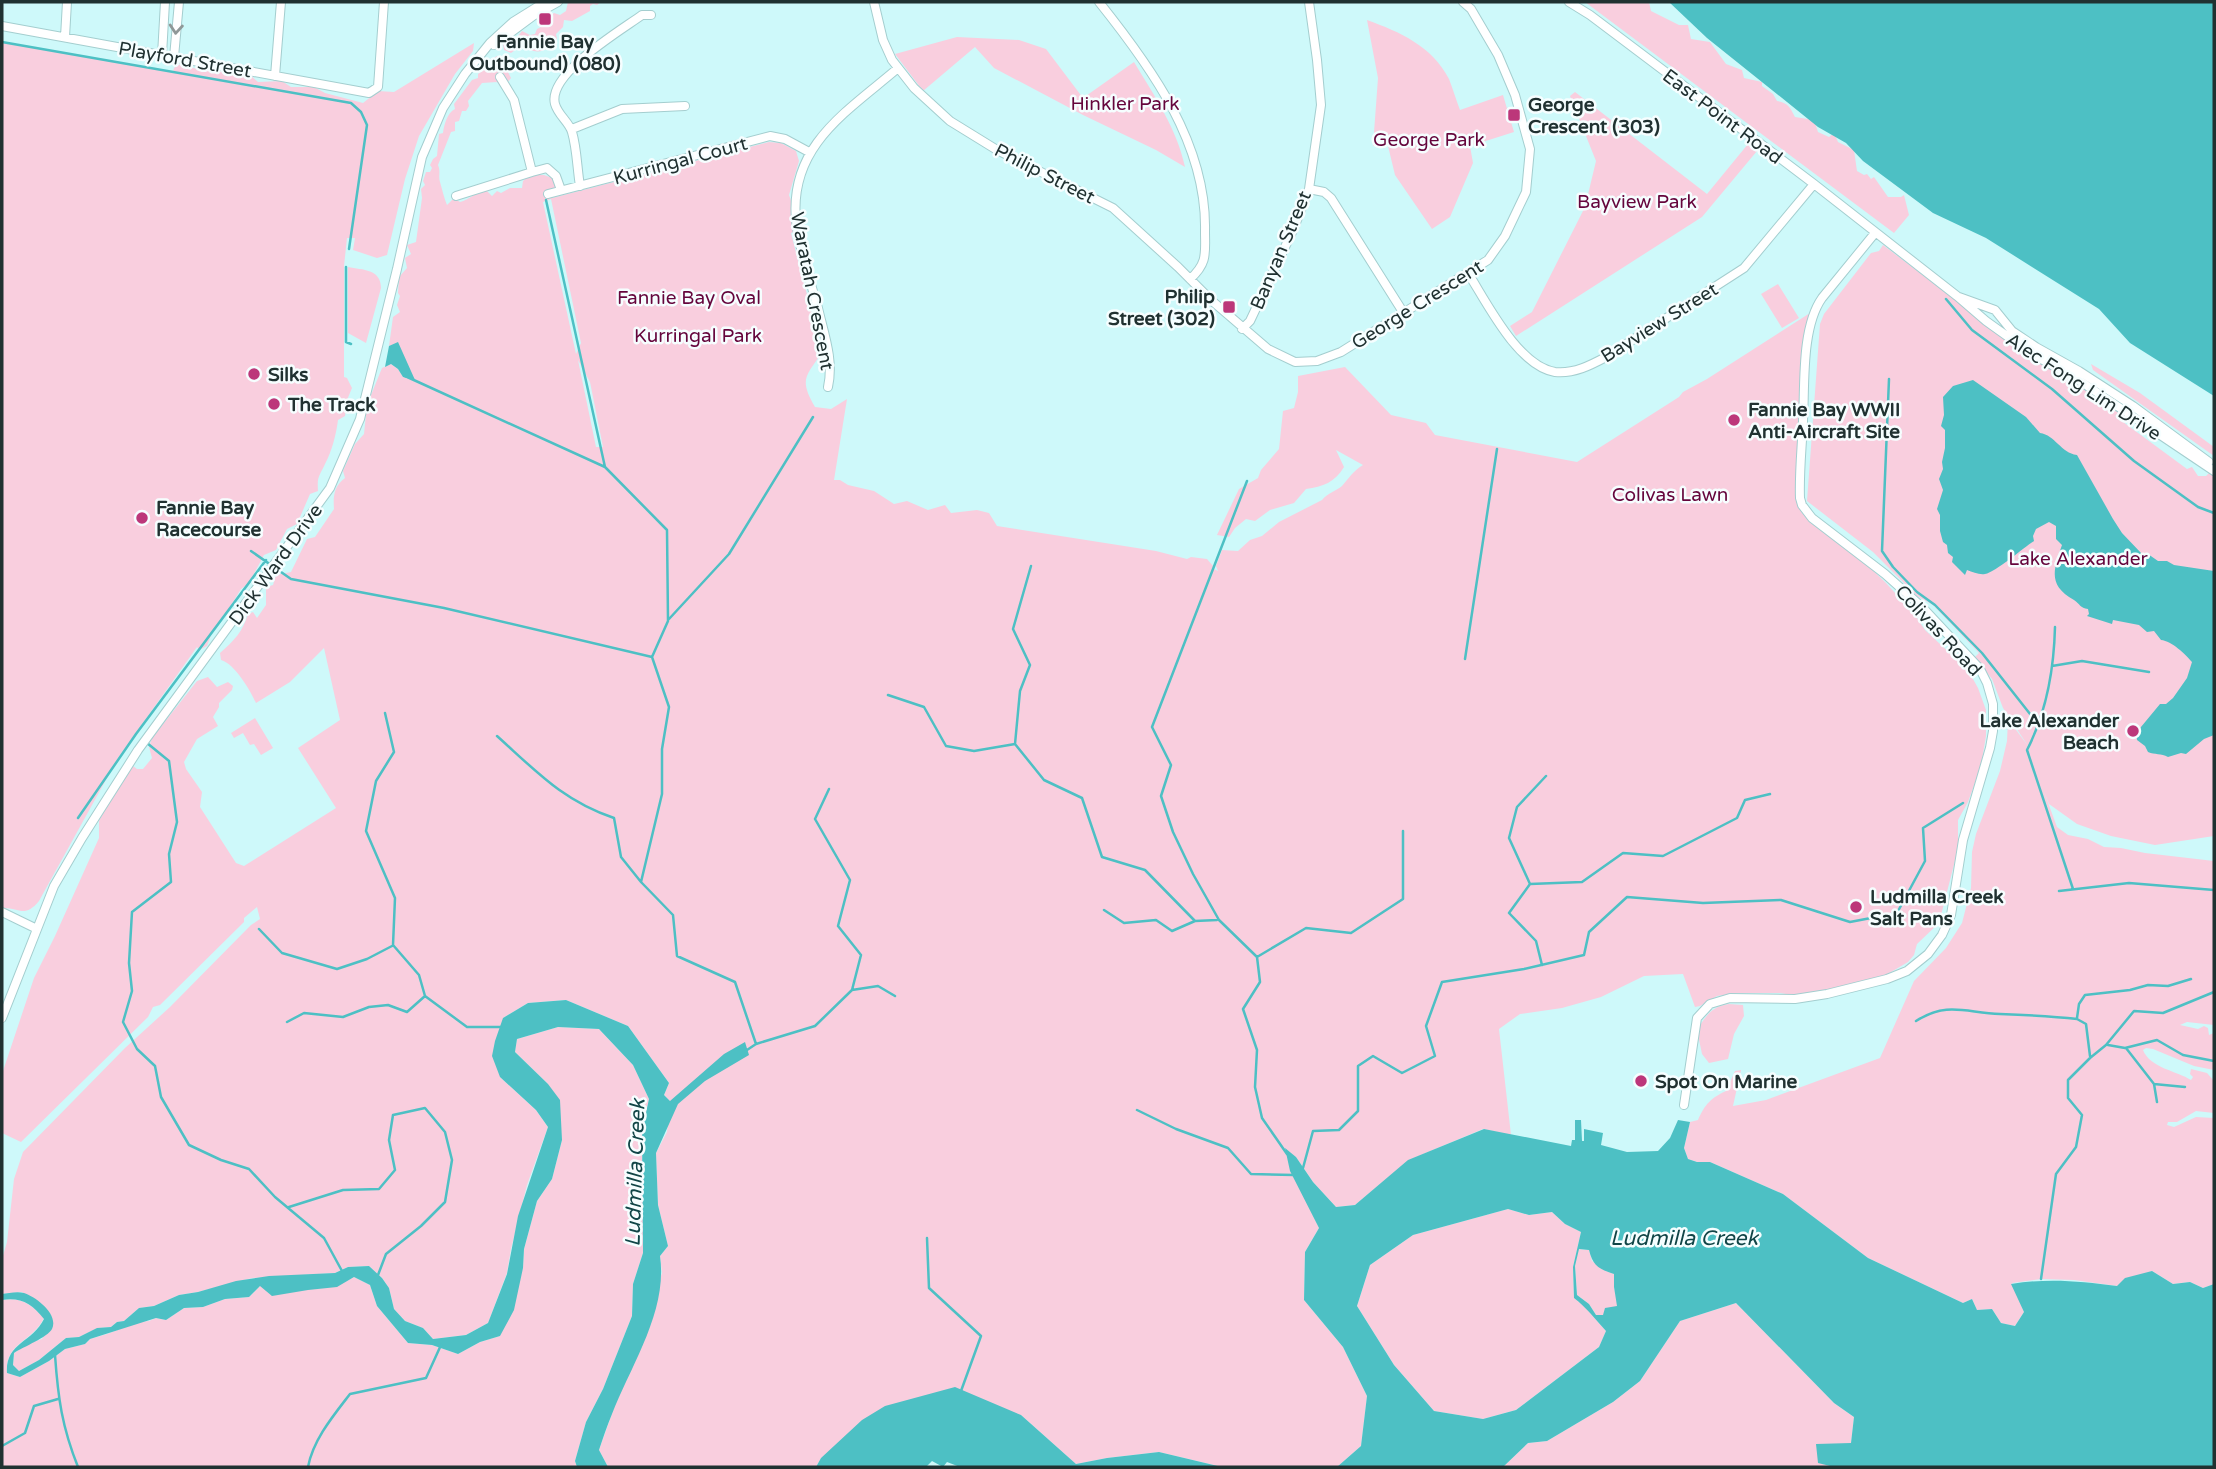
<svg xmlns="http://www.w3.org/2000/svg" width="2216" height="1469" viewBox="0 0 2216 1469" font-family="'Varela Round',sans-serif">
  <rect width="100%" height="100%" fill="#cef9fa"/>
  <path fill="#f9cede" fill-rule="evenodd" d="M568,2H601L597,5L593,4L590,6V11L572,21L564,20L563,27L556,34L557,39C547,52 536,56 522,45L511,53L504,50L503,44L511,39L515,40L522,31L530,35L535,34L537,29L549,23V17L554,13L560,15L566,11Z
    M1585,2H1649L1651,11L1679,25H1688L1691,39L1710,42L1726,64L1742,70L1744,78L1762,82V86L1773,94L1777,101C1788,103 1790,107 1795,117L1814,120L1818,132L1829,137L1834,133L1838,142L1854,150L1857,171L1864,175L1867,174L1871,179L1874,177L1888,197H1901L1904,195L1909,215L1894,233Z
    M1367,20C1400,32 1432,46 1449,79C1453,89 1456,100 1460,110L1503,95L1514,132L1470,146L1473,163L1450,217L1432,229L1395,175L1388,146H1373L1378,78Z
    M957,37L1019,40L1046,49L1083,98L1134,62C1154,95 1177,129 1185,167L1156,150L1083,115L994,68L975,47L923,91L895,54Z
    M2,42L173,72L174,68L180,64L204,71L215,69L227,74L250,75L258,82L282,81L291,87H314L325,93L363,103L378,91L394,92L474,43L473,51L455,74L419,136L405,179L387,255L377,258L353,250L355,238H347L344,266V377L347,378L352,388L347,400L345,416L338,420C336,435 332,451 325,464C319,477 317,476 318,491L310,494L297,524L287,529L276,550L264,555L249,583L241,589L228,610L213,630L207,646L199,650L197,647L118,758L39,901C24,919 19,907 2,908Z
    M497,56L500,57L511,78L507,83L500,86L497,82L482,83L468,101L469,106L466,111H462L459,121L455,122V131L451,132L438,165C441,172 438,176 440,182C442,189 444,198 447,205L454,198L460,202C469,200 476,192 485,189L492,196L497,191L501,193L510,188H522L523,181L530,175H544L555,179L557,192L552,198L769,142L781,143L796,151L799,161L789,195L795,212L794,232L791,233L822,352C807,376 798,378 815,407L831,409L847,399L834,480H840L848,485L874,491L894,504L907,501L928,510L945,505L951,513L977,510L989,513L997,526L1156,551L1187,559L1191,557L1207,559L1213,566L1212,568L1218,571L1216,566L1222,550L1238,551L1250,540L1262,536L1279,522L1322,500C1328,493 1336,491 1342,486C1349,478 1353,471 1363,465L1336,450L1344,467C1335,482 1323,487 1306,489L1294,503L1270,510L1255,521L1246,519L1235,528L1229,537L1217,535L1239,489L1258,478L1261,470L1279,449L1283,411L1294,408L1298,392V376L1345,367L1391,415L1426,423L1435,435L1577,462L1679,397L1683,392L1707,379L1810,313L1804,350L1797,501L1802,513L1811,523L1861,559L1886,583L1915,615L1925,630L1968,670L1978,688L1986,710V736L1981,766L1968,802L1958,820V849L1939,923L1917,944L1914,955L1908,962L1886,975L1819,992L1798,996L1780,993H1736L1717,996L1700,1006L1695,1007L1683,974L1644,976L1601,997L1562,1008L1520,1014L1499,1029L1511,1135L1483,1129L1409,1160L1355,1205L1336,1207L1313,1182L1296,1157L1285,1149L1298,1184L1319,1228L1305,1252L1304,1300L1343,1347L1367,1396L1361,1446L1337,1467H1222L1159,1452L1107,1458L1076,1464L1021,1415L821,1458L816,1467H608L599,1450L662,1273L660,1256L668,1246L658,1205L656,1153L667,1132L670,1101L664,1095L669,1083L628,1026L566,1000L528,1003L503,1018L500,1077L536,1110L548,1127L527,1185L511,1249L507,1273L488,1323L466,1335L433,1339L423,1328L405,1321L394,1309L389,1288L382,1278L369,1266L348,1267L335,1273L252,1278L198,1292L179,1295L154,1306L139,1308L124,1321L117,1322L111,1327L98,1328L79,1337L66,1338L39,1360L19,1371L13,1365L14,1353L29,1343L42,1339L53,1321L22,1292L2,1294V1259L7,1242L14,1179L23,1152L125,1048L170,1007L251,925L260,919L257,907L244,918V922L160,1005L153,1007L148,1017L21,1142L2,1133V1074L34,978L55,936L99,838V821L112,796L118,790L120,784L133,766L137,769H143L152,758L149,747L152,738L197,681L208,677L217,687L228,682L233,686L232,690L219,703V707L213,717L218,726L197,739L184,762L186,769L202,792L200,807L236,863L244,866L336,808L298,748L340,720L324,648L290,682L256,703C250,690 235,664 221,660L220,653C234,641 243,631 248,614L253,612L257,618L266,605V587L273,585L276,575L291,572L307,539L315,537L334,509C333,496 334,486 345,478L343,471L355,444L364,434L367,405L382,368L391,364L398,369L403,377L414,380L398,343L389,346L393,317L400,312L397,305L400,296L398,293L399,277L407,268L405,258L411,254L407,245L416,242L422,198L421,189L425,185L423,181L426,172H430L432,168L430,165L433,159L437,156L439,134L443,133C444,125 447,113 455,109L454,104L472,80L478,78V74L489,66L491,60ZM551,199L581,343L576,354L543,202ZM578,360L590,382L603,447H596Z
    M1575,92L1707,194L1748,144L1757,151L1702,217L1516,336L1510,326L1532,312L1585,207L1596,161L1570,96Z
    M1883,245L2030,356L2078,382L2115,407L2119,413L2115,416L2187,469L2192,467L2198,476H2206L2209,473L2214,477V836L2155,845L2111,836L2077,824L2049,804L2043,789L2057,827L2068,835L2088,839L2104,847L2121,848L2145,853L2214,861V1025L2187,1022L2180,1025L2198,1029L2204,1026L2208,1028L2209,1035L2214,1033V1070L2194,1066L2153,1049L2146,1048L2143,1050C2150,1068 2177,1071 2191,1080L2193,1077L2190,1074L2191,1069L2207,1073L2214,1081V1113L2196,1111L2177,1122H2168L2167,1125L2174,1127L2196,1117L2214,1118V1284L2203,1288L2190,1282L2173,1284L2152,1271L2117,1286L2074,1280L2041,1279L2012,1283L2024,1312L2015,1326L2001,1323L1992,1309L1977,1310L1972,1299L1963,1303L1868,1258L1783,1194L1710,1162H1697L1688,1159L1684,1148L1690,1122L1698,1120C1705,1104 1711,1098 1726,1091L1735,1071L1741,1070L1733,1106L1766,1100L1880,1058L1914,981L1946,948L1962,923L1971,888L1972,852L1976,834L2000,771L2007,741L2008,719L2028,746L2003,708L1992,679L1975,657L1979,653L1933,605L1917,596L1873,552L1807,501L1820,324L1824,314L1871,253L1879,251Z
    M348,267C363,270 381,269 381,288L366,343L348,333Z
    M1778,284L1799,318L1782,328L1761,294Z
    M2091,364L2140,393L2214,447V456L2093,370Z
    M255,718L273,748L261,755L254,744L250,745L243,733L234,738L231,733Z
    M1729,1004L1743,1005L1744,1016L1734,1034L1728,1059L1709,1063L1702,1054L1697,1030C1706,1016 1712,1006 1729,1004Z
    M558,1027L599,1029L633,1065L649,1099L642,1131L643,1253L633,1284L632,1316L603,1389L586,1422L575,1461L577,1467H2V1300C21,1297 31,1304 44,1318C32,1343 5,1342 7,1373L20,1377L49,1361L65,1349L85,1344L90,1339L107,1334L138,1322L149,1321L156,1318L166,1320L184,1308L203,1307L225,1299L249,1297L260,1286C295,1288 322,1295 354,1277L370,1285L377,1306L408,1343L432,1345L458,1354L480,1342L500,1336L523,1268L524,1249L537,1201L552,1179L562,1140L548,1084L515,1052L517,1039Z
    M1508,1209L1529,1215L1552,1212L1565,1224L1581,1232L1573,1267L1574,1298C1589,1309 1594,1318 1606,1331L1599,1347L1516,1410L1483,1419L1434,1411L1394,1365L1357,1306L1370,1265L1413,1235Z
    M1578,1249L1589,1250L1592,1261L1606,1271L1614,1274V1287L1618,1306L1604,1315H1596L1589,1304L1577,1295L1575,1266Z
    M1736,1303L1834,1403L1854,1417L1851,1443L1834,1467H1503L1528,1443L1547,1441L1613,1402L1640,1381L1680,1321Z"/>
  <path fill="#4dc0c4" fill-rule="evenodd" d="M1669,2H2214V396L2130,343L2099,309L1986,238L1933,213L1863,161L1846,143L1818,127L1787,102L1707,38Z
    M398,342L415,380L403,377L398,369L391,364L385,367L389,346Z
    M1973,380L2026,417L2040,433C2055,435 2061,453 2077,455L2113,519L2122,533L2142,554H2148L2158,561H2167L2174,565L2214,571V735L2204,739L2186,754L2181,753L2168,757C2161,753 2155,755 2148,752L2145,746L2137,740L2136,733L2160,704H2166L2173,698L2187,678L2192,662C2185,654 2172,641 2161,640L2154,631L2147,632L2139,625L2113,620L2112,624L2087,616L2089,614L2088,609C2080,608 2080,604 2074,600C2048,585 2053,571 2062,545L2056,539V526L2049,522L2036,529L2033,536L2034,541C2023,548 1996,572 1985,574C1979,575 1973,572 1967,570L1965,575L1952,562L1953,557L1948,553L1947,545L1943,542L1940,531V515L1937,509L1943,490L1939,479L1943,469L1942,462L1945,448V430L1941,426L1944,415L1943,397L1953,386Z
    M566,1000L628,1026L669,1083L664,1095L670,1101L724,1054L745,1042L749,1055L705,1081L678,1104L656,1153L658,1205L668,1246L660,1256C668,1311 631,1365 612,1414C607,1426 603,1438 599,1450L608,1467H577L575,1461L586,1422L603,1389L632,1316L633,1284L643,1253L642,1131L649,1099L633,1065L599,1029L558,1027L517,1039L515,1052L548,1084L560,1100L562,1140L552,1179L537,1201L524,1249L523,1268L514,1310L500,1336L480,1342L458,1354L432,1345L408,1343L377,1306L370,1285L354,1277L337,1287L308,1290L272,1296L260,1286L249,1297L225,1299L203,1307L184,1308L166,1320L156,1318L90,1339L85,1344L65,1349L49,1361L20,1377L7,1373C5,1343 32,1343 44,1319C32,1304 21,1297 2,1300V1294C8,1293 18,1291 24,1293C36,1297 59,1314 52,1329C48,1337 23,1347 14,1353L13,1365L19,1371L39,1360L66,1338L79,1337L97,1328L111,1327L117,1322L124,1321L139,1308L154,1306L179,1295L198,1292L236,1281L269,1276L335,1273L348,1267L369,1266L382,1278L389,1288L394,1309L405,1321L423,1328L433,1339L466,1335L488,1323L507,1274L518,1216L548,1127L536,1110L500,1077L492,1056L495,1041L503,1018L528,1003Z
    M1575,1120H1581L1582,1141H1584V1129L1603,1133L1601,1145L1627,1152L1658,1151L1670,1138L1678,1120L1690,1122L1684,1148L1688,1159L1697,1162H1710L1783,1194L1868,1258L1963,1303L1972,1299L1977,1310L1992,1309L2001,1323L2015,1326L2024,1312L2011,1284C2048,1278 2080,1281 2117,1286L2125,1278L2152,1271L2173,1284L2190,1282L2203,1288L2214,1284V1467H1834L1818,1463L1816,1444L1851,1443L1854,1417L1834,1403L1736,1303L1680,1321L1640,1381L1613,1402L1547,1441L1528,1443L1503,1467H1337L1361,1446L1367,1396L1343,1347L1304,1300L1305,1252L1319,1228L1290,1171L1285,1148L1296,1157L1313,1182L1336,1207L1355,1205L1408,1160L1484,1129L1571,1146L1572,1140H1575ZM1508,1209L1529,1215L1552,1212L1565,1224L1581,1232L1573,1267L1574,1298C1587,1308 1595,1319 1606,1331L1599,1347L1516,1410L1483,1419L1434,1411L1394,1365L1357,1306L1370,1265L1413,1235ZM1579,1249L1589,1250C1593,1266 1599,1269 1614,1274V1287L1617,1306L1605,1308L1603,1315H1596L1589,1304L1577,1295L1575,1266Z
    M955,1387L1021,1415L1076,1464L1107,1458L1159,1452L1222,1467H960L947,1462L943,1467L932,1461L926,1467H816L821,1458L862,1420L885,1406Z"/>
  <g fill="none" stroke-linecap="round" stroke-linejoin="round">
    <path stroke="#4dc0c4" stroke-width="2.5" d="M2,42L351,103L361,112L367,125L349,249
      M546,200L605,467
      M346,267V342L351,344
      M1946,299L1972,330L2052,389L2134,461L2198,507L2214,513
      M405,376L605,467L667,530L668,621L652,657L669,707L662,749V794L641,882L673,915L677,956L735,982L756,1044L744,1052
      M1889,379L1882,551L1893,567L1917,592L1935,605L1982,653L2038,724
      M1247,481L1152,727L1171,765L1161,796L1173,832L1193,874L1219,920L1257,957L1260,982L1243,1009L1257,1050L1255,1087L1262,1118L1287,1154
      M251,551L291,579L444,608L652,657
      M1031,566L1013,629L1030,665L1020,691L1015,744L1044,780L1082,798L1102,857L1145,870L1195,921L1217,920
      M669,619L729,554L813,417
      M2055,627C2054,668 2046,713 2027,750L2073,889
      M1465,659L1497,449
      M2052,666L2082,661L2149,672
      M888,695L924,707L946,746L974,751L1015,744
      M385,713L394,752L376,781L366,831L395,898L393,945L419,975L425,996L467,1027H501
      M497,736C536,771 563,801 614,818L621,857L641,882
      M147,743L169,761L177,822L169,854L171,882L132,912L129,963L132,991L123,1022L137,1049L155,1066L161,1097L189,1145L221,1160L249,1169L275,1197L324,1238L342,1271
      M78,818L136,734L266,560
      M1530,884L1509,838L1517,807L1546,776
      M2059,891L2129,883L2214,890
      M1104,910L1124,923L1156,920L1172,931L1195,921
      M259,929L282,953L337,969L367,959L392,946
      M1257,957L1306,928L1351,933L1403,899V831
      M1542,965L1536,941L1509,913L1530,884L1582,882L1623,853L1663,856L1737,818L1745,800L1770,794
      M852,990L878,986L895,996
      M2077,1018L2079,1004L2085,995L2130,990L2148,985L2168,986L2191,979
      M1916,1021C1948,1001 1966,1013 2000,1014C2026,1015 2051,1016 2077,1019L2086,1024L2090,1056
      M287,1022L304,1013L343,1017L369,1007L388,1005L407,1012L425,996
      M756,1044L815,1026L852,990L861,955L838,926L850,880L815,819L829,789
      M2108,1045L2125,1048L2157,1040L2183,1055L2214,1061
      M2126,1048L2154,1084L2185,1087
      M2154,1084L2157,1102
      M1137,1110L1176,1129L1228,1148L1251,1174L1294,1175
      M1303,1168L1313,1131L1339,1130L1358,1111V1066L1373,1056L1402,1073L1435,1056L1426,1026L1442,982L1524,969L1584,955L1589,932L1627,897L1703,903L1781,900L1850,922L1897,913L1925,861L1923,828L1963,803
      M289,1207L343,1190L379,1189L395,1170L389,1140L393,1115L425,1108L445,1132L452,1160L445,1202L421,1226L386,1254L378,1275
      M927,1238L929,1288L981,1336L961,1391
      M2041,1279L2056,1174L2076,1147L2082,1115L2068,1098V1080L2090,1058L2106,1045L2134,1011L2163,1013L2214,992
      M55,1355C58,1398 62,1427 78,1467
      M2,1446L25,1433L34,1406L58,1399
      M308,1467C313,1440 333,1416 350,1394L426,1378L441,1345"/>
    <g stroke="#a4cecf" stroke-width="10">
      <path id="minor" d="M874,2L883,40L892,60L914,88L950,121L997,150L1113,208L1178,267L1211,300L1268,349L1295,362L1317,361L1341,352L1488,260L1505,236L1526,192L1530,149L1515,95L1498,55L1471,9L1463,2
        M1099,2C1151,67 1207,144 1205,231C1205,253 1208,263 1190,279
        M1569,2L1590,15L1814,184L1957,296L1986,321L2032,354L2074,377L2214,471
        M2,26L369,93L378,87L384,2
        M65,37L67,2
        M494,45L533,16L558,2
        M162,55L165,2
        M174,57L179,2
        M275,76L281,2
        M572,129L622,109L685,106
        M532,172L547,168L556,176L561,190
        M580,186C577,168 577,149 572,132C569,122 558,115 555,104C547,74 620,31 642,15H651
        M1309,189L1324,192L1331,198L1403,312
        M548,194L770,136L785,139L809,152
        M456,196L532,172L514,100L500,77
        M1468,273C1487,303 1518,366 1555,372C1574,374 1591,365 1606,357L1744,268L1814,184
        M1959,297L1995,310L2012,331L2036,347L2079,371L2133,406L2209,462
        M1242,329L1250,321L1294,228L1309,189L1321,105L1317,60L1309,2
        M828,387C834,360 824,334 818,308C810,280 799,249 796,220C789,145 848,111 898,68
        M2,912L37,929
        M2,1018L54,886L82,838L138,750L330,488L360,419L397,269L422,157L443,108L465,74L490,43L513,22L545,2
        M1684,1105L1697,1018L1710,1004L1730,998L1795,999L1827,994L1887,979L1907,971L1928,954L1942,935L1951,915L1963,840L1990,748L1993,731V704L1987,683L1980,669L1923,608L1885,574L1812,518L1802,505L1800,498C1799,473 1802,447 1803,421C1805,385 1801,328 1822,298L1875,233"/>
    </g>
    <use href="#minor" stroke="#fff" stroke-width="8"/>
  </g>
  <defs><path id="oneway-chevron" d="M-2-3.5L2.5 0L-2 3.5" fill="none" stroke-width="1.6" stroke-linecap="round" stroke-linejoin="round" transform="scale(1.75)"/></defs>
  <use stroke="#909898" href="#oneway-chevron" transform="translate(176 29) rotate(95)"/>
  <g fill="#bc377a" stroke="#f6feff" stroke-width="2.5">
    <rect x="538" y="12" width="14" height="14" rx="3.5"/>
    <rect x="1507" y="108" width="14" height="14" rx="3.5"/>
    <rect x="1222" y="300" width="14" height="14" rx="3.5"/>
    <circle cx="254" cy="374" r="7"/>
    <circle cx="274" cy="404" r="7"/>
    <circle cx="1734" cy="420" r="7"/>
    <circle cx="142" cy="518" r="7"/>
    <circle cx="2133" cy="731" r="7"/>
    <circle cx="1856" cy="907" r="7"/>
    <circle cx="1641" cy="1081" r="7"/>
  </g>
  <g text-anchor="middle" stroke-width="5" stroke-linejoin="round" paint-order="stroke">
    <g font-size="19" font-weight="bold" fill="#203131" stroke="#f6feff" text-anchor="start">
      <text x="545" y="48" text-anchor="middle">Fannie Bay<tspan x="545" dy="22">Outbound) (080)</tspan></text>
      <text x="1528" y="111">George<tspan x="1528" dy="22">Crescent (303)</tspan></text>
      <text x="1215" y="303" text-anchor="end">Philip<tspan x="1215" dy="22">Street (302)</tspan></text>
      <text x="268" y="381">Silks</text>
      <text x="288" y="411">The Track</text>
      <text x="1748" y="416">Fannie Bay WWII<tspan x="1748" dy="22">Anti-Aircraft Site</tspan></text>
      <text x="156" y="514">Fannie Bay<tspan x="156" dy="22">Racecourse</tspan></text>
      <text x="2119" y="727" text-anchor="end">Lake Alexander<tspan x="2119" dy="22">Beach</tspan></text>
      <text x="1870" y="903">Ludmilla Creek<tspan x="1870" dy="22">Salt Pans</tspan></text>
      <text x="1655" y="1088">Spot On Marine</text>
    </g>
    <g font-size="19" fill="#203131" stroke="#f6feff">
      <text transform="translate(185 59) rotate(10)" y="7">Playford Street</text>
      <text transform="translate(1723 116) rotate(37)" y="7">East Point Road</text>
      <text transform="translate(680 160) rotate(-15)" y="7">Kurringal Court</text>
      <text transform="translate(1045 173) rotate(27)" y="7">Philip Street</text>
      <text transform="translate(1280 250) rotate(-67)" y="7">Banyan Street</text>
      <text transform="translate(813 291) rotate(79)" y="7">Waratah Crescent</text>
      <text transform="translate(1417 304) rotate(-32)" y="7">George Crescent</text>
      <text transform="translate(1659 322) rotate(-32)" y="7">Bayview Street</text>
      <text transform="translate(2084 386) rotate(33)" y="7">Alec Fong Lim Drive</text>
      <text transform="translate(275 564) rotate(-54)" y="7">Dick Ward Drive</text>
      <text transform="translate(1939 630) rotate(47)" y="7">Colivas Road</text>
    </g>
    <g font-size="19" fill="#65053c" stroke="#f6feff">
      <text x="1125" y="110">Hinkler Park</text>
      <text x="1429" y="146">George Park</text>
      <text x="1637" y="208">Bayview Park</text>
      <text x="689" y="304">Fannie Bay Oval</text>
      <text x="698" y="342">Kurringal Park</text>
      <text x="1670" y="501">Colivas Lawn</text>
      <text x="2078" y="565">Lake Alexander</text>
    </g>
    <g font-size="21" font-style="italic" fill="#114547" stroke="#f6feff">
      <text transform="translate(635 1173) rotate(-88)" y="7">Ludmilla Creek</text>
      <text x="1684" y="1245">Ludmilla Creek</text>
    </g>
  </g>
  <rect width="2216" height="1469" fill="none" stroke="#203131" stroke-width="7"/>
</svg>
